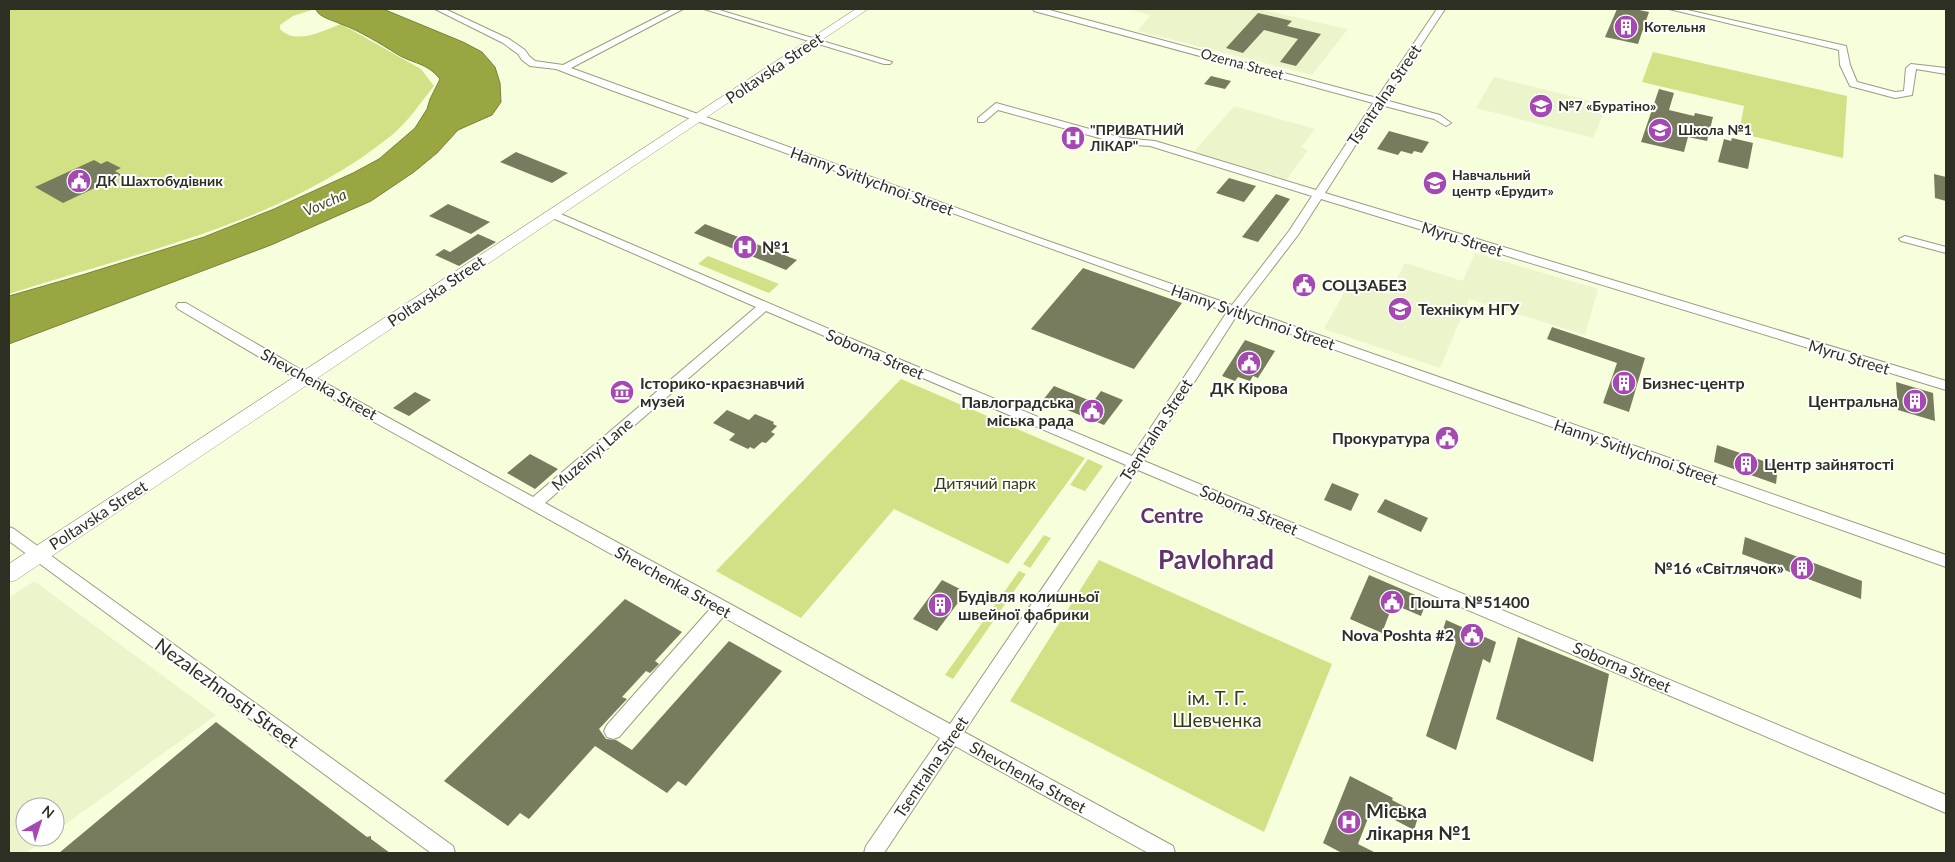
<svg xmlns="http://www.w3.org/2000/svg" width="1955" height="862" viewBox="0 0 1955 862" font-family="Lato,sans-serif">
  <rect width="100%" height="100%" fill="#f7fedc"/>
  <path fill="#ecf4cb" d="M1128,9H1259L1348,29L1312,75L1137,31L1151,15Z
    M1494,77L1607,105L1593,138L1476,108Z
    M1234,106L1315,129L1301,147L1308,150L1284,183L1191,155Z
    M1475,253L1598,289L1585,335L1469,299L1440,368L1324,329L1350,282L1389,294L1405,263L1463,281Z
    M34,581L216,715L55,832V807H25V837H48L26,853H9V598Z"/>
  <path fill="#d2e185" d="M9,9H315L293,16L280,25V29C296,46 324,30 341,24L421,69L434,86C421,102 408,122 392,135C282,224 140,251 9,294Z
    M1653,52L1847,96L1843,158L1739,133L1744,106L1642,82Z
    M708,256L779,284L769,293L698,264Z
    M901,379L1085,458L1008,564L894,509L801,618L716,571Z
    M1088,459L1103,466L1085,491L1070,485Z
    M1044,535L1051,538L1030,568L1023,564Z
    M1099,560L1332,664L1264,832L1010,701Z
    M1019,571L1026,574L953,679L945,675Z"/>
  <path fill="#99a641" stroke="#798238" d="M316,9H383L463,42L482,52L495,67L500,83L501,102L492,115L458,130L437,153L414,172L371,201L271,245L9,344V296L82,275L204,237L274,209L353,173L379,159L415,128L427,109L430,99L440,79C426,62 413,64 397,54C379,43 360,31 341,24C332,20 318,17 316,9Z"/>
  <path fill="#767c5d" d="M1617,9H1634L1649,12L1638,44L1605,37Z
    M1258,13L1292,21L1287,26L1321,34L1296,66L1280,62L1298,39L1264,30L1243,53L1226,48Z
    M1211,76L1231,81L1225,89L1204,84Z
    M1659,89L1674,93L1669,110L1694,116L1695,113L1713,117L1707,141L1688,137L1684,152L1641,142Z
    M1389,131L1429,142L1422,153L1414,151L1412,154L1401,151L1398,155L1377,149Z
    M1732,138L1753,143L1748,169L1718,162L1724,139L1731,141Z
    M516,152L568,173L552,183L500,162Z
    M94,160L101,164L107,161L121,168L115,171L122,175L63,203L35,187Z
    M1934,174L1946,177V201L1935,198Z
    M1229,178L1256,186L1244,202L1216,193Z
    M1276,194L1290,199L1258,242L1242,237Z
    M448,204L490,222L471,234L429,216Z
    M705,224L797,260L786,270L694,233Z
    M478,234L496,242L459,266L435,255L444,249L450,252Z
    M1083,268L1182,303L1134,369L1031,329Z
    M1552,327L1645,358L1629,412L1603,403L1617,363L1547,339Z
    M1245,340L1275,351L1258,378L1253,376L1250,381L1238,377L1235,381L1222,376Z
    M1896,382L1933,393L1935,421L1898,410Z
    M1054,386L1093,402L1101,391L1123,400L1104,425L1043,400Z
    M415,392L431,400L409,416L393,408Z
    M727,410L749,420L755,414L774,422L773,424L777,426L771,432L775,434L766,443L762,442L754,449L750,447L748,449L729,440L735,434L713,423Z
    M1717,445L1778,466L1776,484L1714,462Z
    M530,454L558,469L535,489L507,473Z
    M1332,483L1359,494L1351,511L1324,500Z
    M1385,499L1428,518L1421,532L1377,512Z
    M1745,537L1862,581L1861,599L1742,554Z
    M1369,575L1427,600L1421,616L1393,604L1382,633L1350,619Z
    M942,580L966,592L937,631L913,619Z
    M625,599L682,632L655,661L659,664L650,673L646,671L622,697L627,699L599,729L606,739L616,740L632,750L729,641L782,671L686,786L678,781L667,793L595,746L529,819L520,813L508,826L444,781Z
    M1446,620L1496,642L1490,663L1483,659L1456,750L1426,736L1456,642L1441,636Z
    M1518,637L1609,674L1593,762L1496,719Z
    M216,722L367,837L371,836V839L390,853H59Z
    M1350,776L1393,798L1392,800L1419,814L1414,830L1372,808L1358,844L1376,853H1342L1323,843Z"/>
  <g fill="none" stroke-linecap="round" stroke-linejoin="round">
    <g stroke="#989e7e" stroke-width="2">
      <path id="minor" d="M435,9H445L509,39L525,50L529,56L535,61L563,65L673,9H683L571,68L1045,240L1232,305L1289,231L1312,196L1150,146L1121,144L998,110L984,122H978V118L996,103L1122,138L1155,141L1316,190L1373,103L1034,11L1033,9H1046L1377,98L1437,9H1445L1385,100L1440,115L1451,123L1446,126L1434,119L1381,105L1325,193L1946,381V390L1321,199L1298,235L1242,308L1946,555V567L1237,315L1144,461L1946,795V813L1138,470L964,732L1173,846L1175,853H1148L955,746L884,853H864L866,846L940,738L723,617L619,737L613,739L607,737L604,731L607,725L710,609L295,378L178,309L176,306L178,303H186L305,372L533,497L756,307L548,216L546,214L548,212H556L906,362L1132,456L1227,312L611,90L556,69L530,66L522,60L518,54L503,43ZM766,311L1126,465L950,724L545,503Z
        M704,9H716L892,62L890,64H884Z
        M1669,9H1683L1846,46L1850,65L1857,82L1895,92L1904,91L1906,68L1911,64L1946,68V74L1916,69L1912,95L1895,98L1850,86L1840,65L1839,50Z
        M1905,236L1946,247V253L1901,241L1899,239Z
        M9,527L14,529L453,846L455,853H431L9,541Z"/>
    </g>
    <g stroke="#989e7e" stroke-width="1">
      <path id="major" d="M856,9H868L16,580L9,582V564Z"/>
    </g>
    <use href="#minor" fill="#fff" fill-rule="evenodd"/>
    <use href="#major" fill="#fff" fill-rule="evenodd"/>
  </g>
  <defs>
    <g id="building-disc" transform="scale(1.25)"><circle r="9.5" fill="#a548b2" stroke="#fff"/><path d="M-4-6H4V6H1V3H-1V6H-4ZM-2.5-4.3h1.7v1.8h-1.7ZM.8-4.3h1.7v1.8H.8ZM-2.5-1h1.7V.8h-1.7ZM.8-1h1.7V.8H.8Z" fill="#fff"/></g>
    <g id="school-disc" transform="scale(1.25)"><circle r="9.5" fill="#a548b2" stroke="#fff"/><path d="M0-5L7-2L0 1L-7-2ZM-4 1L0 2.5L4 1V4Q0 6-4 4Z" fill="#fff"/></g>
    <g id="hospital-disc" transform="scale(1.25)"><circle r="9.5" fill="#a548b2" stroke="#fff"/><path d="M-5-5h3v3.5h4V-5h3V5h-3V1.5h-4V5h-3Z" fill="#fff"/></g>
    <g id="civic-disc" transform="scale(1.25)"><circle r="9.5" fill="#a548b2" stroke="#fff"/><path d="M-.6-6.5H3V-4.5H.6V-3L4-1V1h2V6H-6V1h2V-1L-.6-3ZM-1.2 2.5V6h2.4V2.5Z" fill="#fff"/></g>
    <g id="university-disc" transform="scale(1.25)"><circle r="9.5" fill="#a548b2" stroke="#fff"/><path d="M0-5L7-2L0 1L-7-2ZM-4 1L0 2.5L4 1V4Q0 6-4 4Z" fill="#fff"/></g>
    <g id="museum-disc" transform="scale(1.25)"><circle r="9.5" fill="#a548b2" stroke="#fff"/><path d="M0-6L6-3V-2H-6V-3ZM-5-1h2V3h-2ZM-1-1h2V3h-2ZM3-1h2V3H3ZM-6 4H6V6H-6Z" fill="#fff"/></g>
  </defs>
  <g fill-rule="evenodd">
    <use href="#building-disc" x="1626" y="27"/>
    <use href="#school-disc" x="1541" y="106"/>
    <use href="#school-disc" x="1660" y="130"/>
    <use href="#hospital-disc" x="1073" y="138"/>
    <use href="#civic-disc" x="79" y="181"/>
    <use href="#school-disc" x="1435" y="183"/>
    <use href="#hospital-disc" x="745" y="247"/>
    <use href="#civic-disc" x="1304" y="285"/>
    <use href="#university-disc" x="1400" y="309"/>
    <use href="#civic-disc" x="1249" y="363"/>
    <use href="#building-disc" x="1624" y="383"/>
    <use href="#museum-disc" x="622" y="392"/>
    <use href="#building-disc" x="1915" y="401"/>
    <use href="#civic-disc" x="1092" y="411"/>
    <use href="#civic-disc" x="1447" y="438"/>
    <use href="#building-disc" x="1746" y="464"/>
    <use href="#building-disc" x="1802" y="568"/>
    <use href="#civic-disc" x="1392" y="602"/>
    <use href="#building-disc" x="940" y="605"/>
    <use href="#civic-disc" x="1472" y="635"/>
    <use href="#hospital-disc" x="1349" y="822"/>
  </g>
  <g text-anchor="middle" stroke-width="4" stroke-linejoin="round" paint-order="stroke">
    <g font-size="14" font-weight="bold" fill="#2d2f22" stroke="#fff" text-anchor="start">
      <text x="1644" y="32">Котельня</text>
      <text x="1558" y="111">№7 «Буратіно»</text>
      <text x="1090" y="135">"ПРИВАТНИЙ<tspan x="1090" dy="16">ЛІКАР"</tspan></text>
      <text x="1678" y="135">Школа №1</text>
      <text x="1452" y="180">Навчальний<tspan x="1452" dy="16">центр «Ерудит»</tspan></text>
      <text x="96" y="186">ДК Шахтобудівник</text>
    </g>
    <g font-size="14" fill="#2d2f22" stroke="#fff">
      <text transform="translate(1242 64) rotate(15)" y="5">Ozerna Street</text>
    </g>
    <g font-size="15" font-style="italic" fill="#444a20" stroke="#fff">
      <text transform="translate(325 203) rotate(-24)" y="5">Vovcha</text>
    </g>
    <g font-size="16" fill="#2d2f22" stroke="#fff">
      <text transform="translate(774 68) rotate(-34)" y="6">Poltavska Street</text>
      <text transform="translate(1384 95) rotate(-56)" y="6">Tsentralna Street</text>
      <text transform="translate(872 181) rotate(20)" y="6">Hanny Svitlychnoi Street</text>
      <text transform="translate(1462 239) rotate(17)" y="6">Myru Street</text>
      <text transform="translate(436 291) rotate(-34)" y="6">Poltavska Street</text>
      <text transform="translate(1253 317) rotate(19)" y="6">Hanny Svitlychnoi Street</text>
      <text transform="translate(875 354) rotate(23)" y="6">Soborna Street</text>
      <text transform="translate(1849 357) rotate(17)" y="6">Myru Street</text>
      <text transform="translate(319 384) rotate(29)" y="6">Shevchenka Street</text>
      <text transform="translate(1156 430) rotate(-57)" y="6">Tsentralna Street</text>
      <text transform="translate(1636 452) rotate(19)" y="6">Hanny Svitlychnoi Street</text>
      <text transform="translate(592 454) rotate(-41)" y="6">Muzeinyi Lane</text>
      <text transform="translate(1249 510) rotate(23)" y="6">Soborna Street</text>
      <text transform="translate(98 515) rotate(-33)" y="6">Poltavska Street</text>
      <text transform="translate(673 582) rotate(29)" y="6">Shevchenka Street</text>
      <text transform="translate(1622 667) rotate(23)" y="6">Soborna Street</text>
      <text transform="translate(931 767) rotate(-56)" y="6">Tsentralna Street</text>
      <text transform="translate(1028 777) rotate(29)" y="6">Shevchenka Street</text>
    </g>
    <g font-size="16" font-weight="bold" fill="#2d2f22" stroke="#fff" text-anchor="start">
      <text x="762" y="253">№1</text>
      <text x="1322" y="291">СОЦЗАБЕЗ</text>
      <text x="1418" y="315">Технікум НГУ</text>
      <text x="640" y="389">Історико-краєзнавчий<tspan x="640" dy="18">музей</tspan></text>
      <text x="1642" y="389">Бизнес-центр</text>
      <text x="1249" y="394" text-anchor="middle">ДК Кірова</text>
      <text x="1898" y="407" text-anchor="end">Центральна</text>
      <text x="1074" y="408" text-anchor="end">Павлоградська<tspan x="1074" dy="18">міська рада</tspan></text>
      <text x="1430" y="444" text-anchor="end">Прокуратура</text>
      <text x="1764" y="470">Центр зайнятості</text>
      <text x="1784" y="574" text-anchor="end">№16 «Світлячок»</text>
      <text x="958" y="602">Будівля колишньої<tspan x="958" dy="18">швейної фабрики</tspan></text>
      <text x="1410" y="608">Пошта №51400</text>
      <text x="1454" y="641" text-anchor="end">Nova Poshta #2</text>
    </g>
    <g font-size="16" fill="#373d13" stroke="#fff">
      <text x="985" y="489">Дитячий парк</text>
    </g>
    <g font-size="19" fill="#2d2f22" stroke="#fff">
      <text transform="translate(227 693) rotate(36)" y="7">Nezalezhnosti Street</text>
    </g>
    <g font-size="19" fill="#373d13" stroke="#fff">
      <text x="1217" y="705">ім. Т. Г.<tspan x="1217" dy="22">Шевченка</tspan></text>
    </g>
    <g font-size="19" font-weight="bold" fill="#2d2f22" stroke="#fff" text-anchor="start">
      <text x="1366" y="818">Міська<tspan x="1366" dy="22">лікарня №1</tspan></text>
    </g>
    <g font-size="21" font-weight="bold" fill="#613468" stroke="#fff">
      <text x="1172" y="523">Centre</text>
    </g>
    <g font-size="26" font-weight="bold" fill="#613468" stroke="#fff">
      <text x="1216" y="569">Pavlohrad</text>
    </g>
  </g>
  <rect width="1955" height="862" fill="none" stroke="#2d2f22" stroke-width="20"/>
  <g transform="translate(40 822) rotate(39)"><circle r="24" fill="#ffffff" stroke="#abaca7"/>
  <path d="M0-4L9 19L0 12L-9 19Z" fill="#a548b2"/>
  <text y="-8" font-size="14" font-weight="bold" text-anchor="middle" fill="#2d2f22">N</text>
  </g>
</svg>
